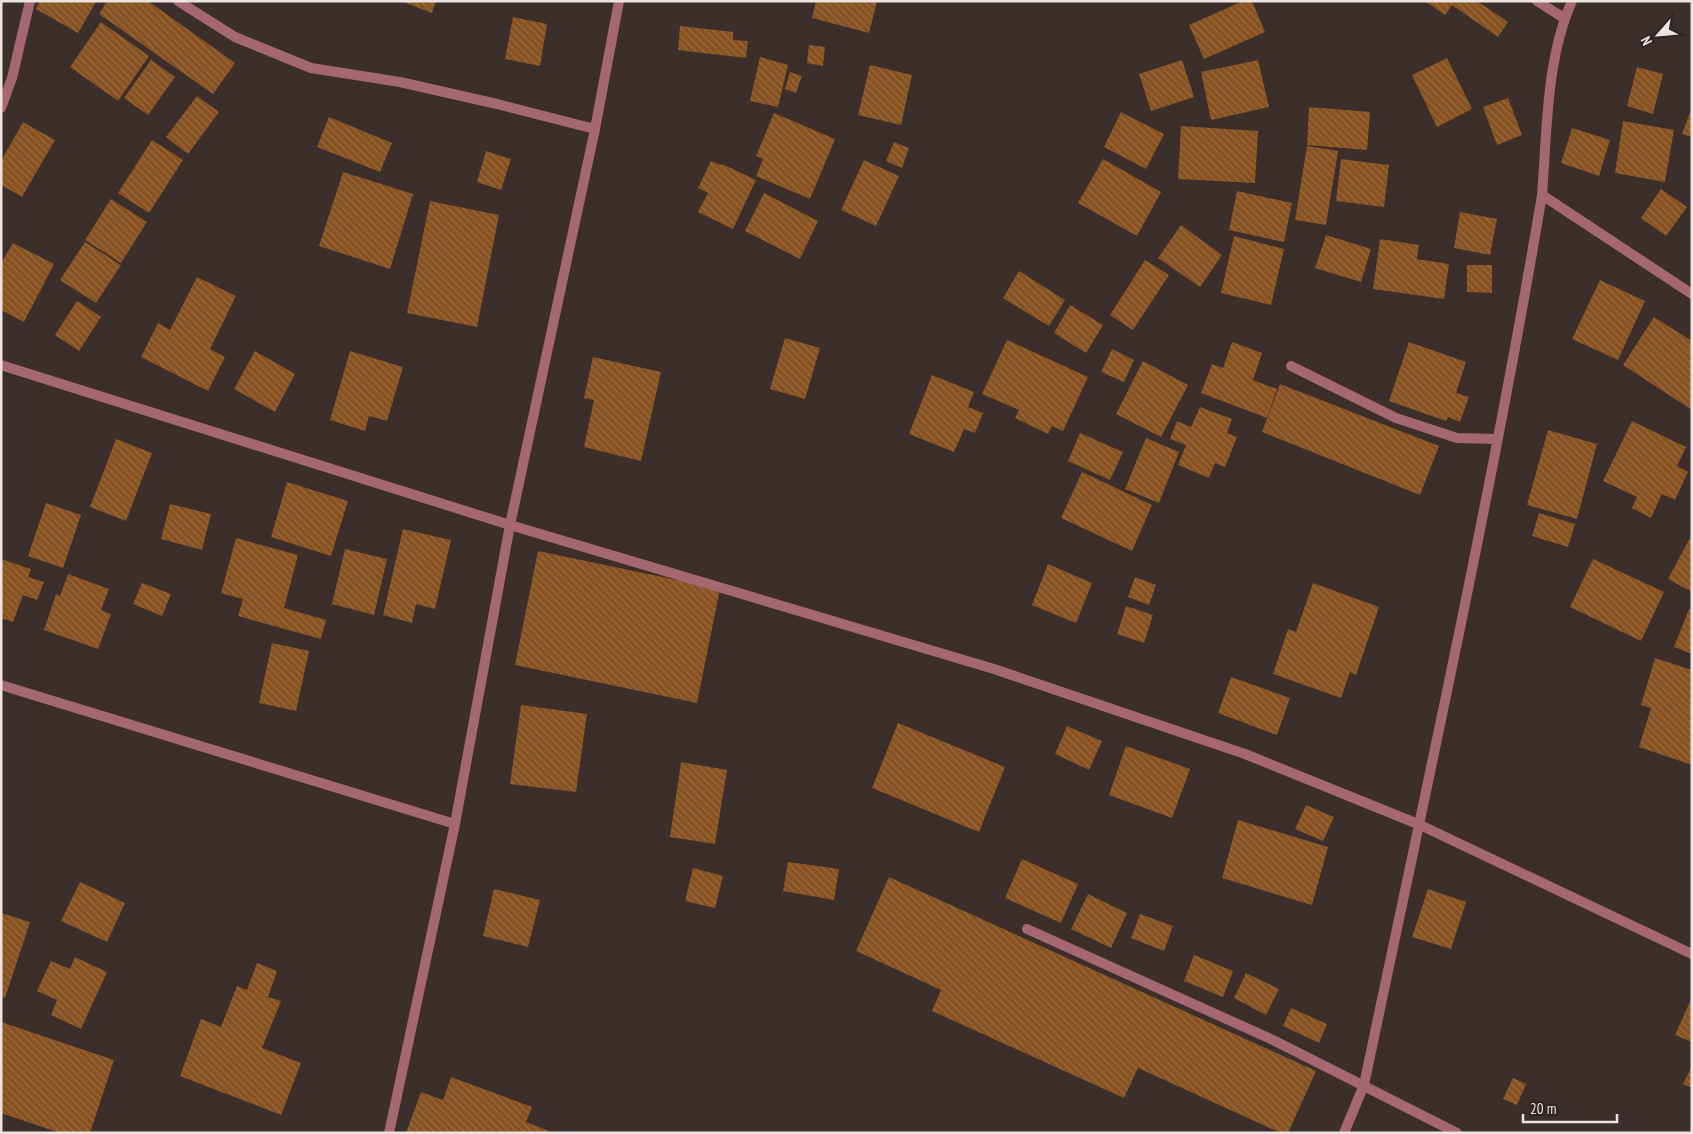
<svg xmlns="http://www.w3.org/2000/svg" width="1693" height="1134" viewBox="0 0 1693 1134" font-family="'PT Sans Narrow',sans-serif">
  <defs>
    <pattern id="building-back-hatch" width="6" height="6" patternUnits="userSpaceOnUse" patternTransform="scale(1.25)"><rect width="6" height="6" fill="#875120"/><path d="M-1 5l2 2M0 0l6 6M5-1l2 2" fill="none" stroke="#986a40"/></pattern>
  </defs>
  <rect width="100%" height="100%" fill="#3b2e2b"/>
  <path fill="url(#building-back-hatch)" d="M40,1H94L96,2L78,33L36,9Z
    M107,1H148L235,63L213,94L99,14Z
    M401,1H436L432,13Z
    M816,1H877L869,33L812,18Z
    M1243,1H1252L1265,32L1204,59L1189,25Z
    M1425,1H1477L1508,22L1498,37L1452,5L1445,15Z
    M513,17L547,24L540,66L505,59Z
    M101,22L149,56L118,101L70,67Z
    M680,26L733,32V40L748,41L746,58L678,50Z
    M809,45L825,47L823,66L807,63Z
    M760,57L788,65L778,107L750,101Z
    M1447,58L1472,109L1437,127L1412,75Z
    M151,60L175,77L148,115L124,98Z
    M1182,60L1194,97L1151,111L1139,74Z
    M1258,60L1269,107L1211,120L1201,72Z
    M870,65L912,75L901,125L858,115Z
    M1637,67L1663,74L1653,114L1627,106Z
    M790,72L802,76L796,93L785,89Z
    M197,96L219,112L188,154L166,137Z
    M1508,98L1522,135L1497,145L1483,107Z
    M1309,107L1370,112L1367,150L1307,145Z
    M1692,107V137L1682,134Z
    M1121,112L1164,134L1146,169L1104,147Z
    M774,113L835,139L810,199L756,176L763,159L756,156Z
    M329,117L392,143L380,172L317,147Z
    M1623,121L1674,130L1665,182L1615,173Z
    M23,122L55,140L22,197L1,185V161Z
    M1181,126L1258,131L1255,183L1178,179Z
    M1572,128L1610,140L1599,176L1561,163Z
    M152,140L183,160L149,213L118,193Z
    M894,142L909,148L902,168L886,161Z
    M1307,146L1338,151L1326,225L1295,220Z
    M486,151L511,159L501,190L477,182Z
    M1103,159L1161,192L1137,236L1078,203Z
    M1341,159L1389,165L1384,207L1336,201Z
    M864,160L899,176L876,226L841,210Z
    M711,161L721,165L722,164L756,180L733,229L698,212L708,193L698,188Z
    M343,172L413,194L390,269L319,246Z
    M1661,189L1687,207L1666,236L1641,218Z
    M1237,191L1292,203L1284,242L1229,230Z
    M764,193L818,221L800,259L745,231Z
    M111,199L147,222L121,263L85,240Z
    M430,201L499,215L477,327L407,313Z
    M1460,212L1497,219L1490,255L1454,248Z
    M1181,225L1222,255L1200,287L1158,258Z
    M1326,235L1371,249L1361,282L1315,268Z
    M1234,236L1284,249L1271,305L1221,293Z
    M1380,239L1419,245L1417,259L1449,264L1444,299L1373,289Z
    M85,242L121,265L96,303L60,280Z
    M13,243L54,264L24,322L1,310V263Z
    M1145,260L1169,275L1133,330L1110,315Z
    M1467,265H1492V293L1467,292Z
    M1019,271L1065,300L1049,326L1003,298Z
    M197,277L236,296L210,349L225,357L208,391L141,357L158,323L170,330Z
    M1600,280L1645,301L1618,360L1572,339Z
    M77,301L101,317L79,351L55,335Z
    M1070,305L1103,325L1086,353L1054,333Z
    M1654,317L1692,341V410L1623,365Z
    M785,338L820,348L805,399L770,389Z
    M1007,340L1088,377L1063,431L1052,426L1048,434L1015,418L1019,410L982,394Z
    M1232,342L1262,353L1253,380L1277,389L1267,418L1201,393L1212,364L1223,368Z
    M1409,342L1466,362L1456,393L1469,397L1460,422L1448,417L1446,421L1389,401Z
    M1112,349L1134,360L1124,382L1101,372Z
    M255,351L295,374L275,412L234,389Z
    M350,351L403,367L387,421L369,416L365,431L330,420Z
    M593,357L661,372L641,461L584,447L594,400L584,398Z
    M1143,361L1188,385L1161,437L1116,414Z
    M932,375L974,392L968,407L983,413L975,433L964,429L954,452L909,434Z
    M1280,384L1439,446L1420,495L1262,432Z
    M1200,407L1232,419L1227,433L1237,437L1225,467L1215,463L1209,478L1178,465L1186,445L1170,439L1177,421L1191,427Z
    M1632,421L1686,447L1677,466L1688,472L1675,500L1662,494L1651,518L1632,508L1637,497L1603,481Z
    M1548,430L1597,444L1577,519L1527,505Z
    M1080,433L1123,452L1110,480L1068,461Z
    M1146,438L1179,452L1159,503L1125,489Z
    M116,439L152,453L126,521L90,507Z
    M1082,472L1152,505L1132,551L1061,518Z
    M287,482L348,501L331,556L271,537Z
    M46,503L81,515L63,568L28,556Z
    M170,504L211,514L202,550L161,539Z
    M1539,513L1575,524L1568,547L1532,536Z
    M403,529L451,540L435,609L416,604L412,623L383,615Z
    M1692,534V592L1668,579Z
    M236,538L298,555L284,608L326,620L321,639L238,616L243,599L221,593Z
    M345,549L387,559L374,615L332,604Z
    M538,551L720,589L697,703L515,665Z
    M1,559L31,569L28,577L44,582L37,600L23,595L13,622L1,618Z
    M1593,559L1664,592L1641,641L1570,607Z
    M1048,564L1092,583L1076,623L1032,605Z
    M68,574L109,589L101,610L111,614L98,649L44,630L56,594L60,596Z
    M1135,577L1156,585L1149,605L1128,597Z
    M142,583L171,594L162,616L133,604Z
    M1313,583L1379,607L1356,675L1350,672L1341,698L1273,674L1288,629L1296,632Z
    M1126,606L1153,615L1144,643L1117,634Z
    M1689,609L1692,610V654L1674,647Z
    M272,643L309,651L296,711L259,703Z
    M1655,658L1692,670V765L1639,747L1651,708L1641,705Z
    M1231,677L1290,698L1277,735L1218,713Z
    M521,705L587,714L576,792L510,784Z
    M898,723L1005,767L979,832L872,788Z
    M1067,726L1102,741L1089,770L1055,754Z
    M1126,746L1190,769L1172,818L1109,795Z
    M681,762L727,770L715,844L670,837Z
    M1306,805L1334,817L1323,841L1295,829Z
    M1238,820L1328,847L1312,905L1222,878Z
    M1022,859L1078,884L1061,923L1005,898Z
    M788,862L839,869L834,900L783,891Z
    M693,868L723,876L715,908L685,901Z
    M889,877L1316,1071L1288,1133H1281L1138,1068L1124,1098L932,1011L941,990L856,951Z
    M80,882L125,903L107,942L61,921Z
    M494,889L540,900L528,947L483,936Z
    M1428,889L1466,902L1451,949L1412,937Z
    M1088,894L1127,913L1111,948L1071,929Z
    M1,913L30,922L5,998L1,997Z
    M1140,914L1173,926L1164,951L1131,938Z
    M1194,955L1233,971L1223,997L1184,981Z
    M75,957L107,972L81,1029L51,1015L57,1000L37,991L51,961L70,969Z
    M257,963L277,971L268,997L281,1001L262,1048L301,1063L281,1115L180,1076L201,1019L221,1027L237,986L247,990Z
    M1246,973L1279,989L1266,1015L1234,998Z
    M1692,997V1042L1675,1035Z
    M1291,1008L1327,1024L1319,1043L1283,1026Z
    M1,1022L114,1060L90,1133H60L1,1113Z
    M1692,1066V1088L1683,1084Z
    M451,1077L532,1107L526,1122L554,1133H406L421,1092L443,1100Z
    M1513,1078L1526,1084L1517,1105L1503,1099Z"/>
  <g fill="none" stroke-linecap="round" stroke-linejoin="round">
    <path stroke="#a56770" stroke-width="10" d="M178,1L235,37L311,68L400,82L497,104L595,129
      M1537,1L1564,18
      M1,108L12,78L30,1
      M1542,195C1547,132 1546,59 1572,1
      M1,365L510,525L994,669L1245,754L1418,824L1692,954
      M1291,366L1396,418L1457,438L1498,439
      M1,685L455,824
      M1027,929L1273,1040L1457,1133
      M389,1133L455,824L510,525L595,129L619,1
      M1344,1133L1364,1085C1426,789 1492,493 1542,195L1692,294"/>
  </g>
  <rect width="1693" height="1134" fill="none" stroke="#ede4e2" stroke-width="5"/>
  <g transform="translate(1658 35) rotate(243)" stroke="#302522" stroke-width="4" paint-order="stroke">
  <path d="M0-4L9 19L0 12L-9 19Z" fill="#ede4e2"/>
  <text y="-8" font-size="14" font-weight="bold" text-anchor="middle" fill="#ede4e2">N</text>
  </g>
  <path d="M1523 1114v8h94v-8" fill="none" stroke="#ede4e2" stroke-width="2.5"/>
  <text x="1530" y="1114" font-size="15" fill="#ede4e2" stroke="#302522" stroke-width="4" paint-order="stroke">20 m</text>
</svg>
